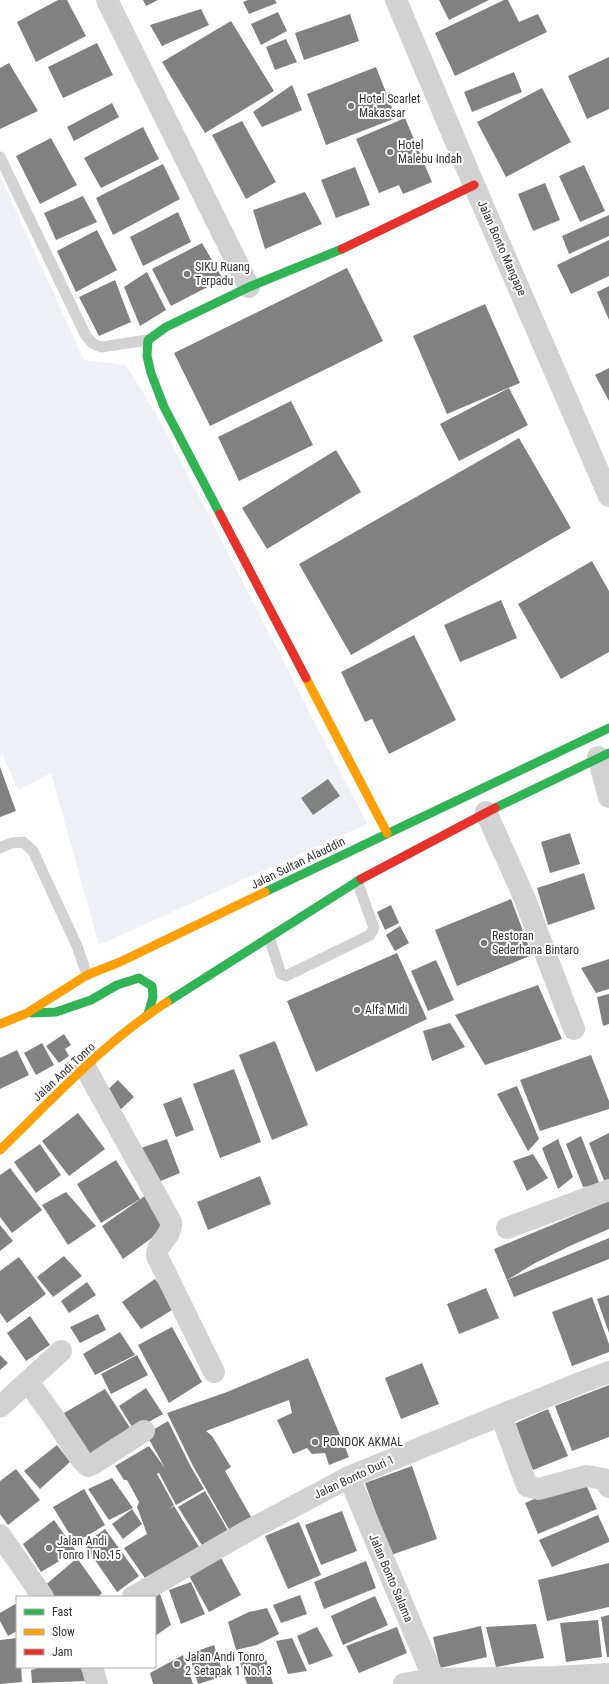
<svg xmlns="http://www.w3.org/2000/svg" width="609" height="1684" viewBox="0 0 609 1684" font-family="'Roboto Condensed',sans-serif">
  <rect width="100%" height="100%" fill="#fff"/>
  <path fill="#eff0f6" d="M0,176L84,360L126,365L158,417L367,824L99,945L51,773L18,790L3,756L0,757Z"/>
  <path fill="#818181" d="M58,0H67L86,36L36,62L17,22Z
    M143,0H158L146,6Z
    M248,0H275L277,3L249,14L243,2Z
    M439,0H489L449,20Z
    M504,0H508L519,22L538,14L547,32L455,76L435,33Z
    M201,9L209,25L162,46L150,25Z
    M278,12L287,31L261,45L251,24Z
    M350,14L359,41L304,60L295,33Z
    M231,21L274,91L205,133L162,62Z
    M286,39L297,62L275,70L266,47Z
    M97,43L113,75L63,98L48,67Z
    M609,57V109L587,119L568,76Z
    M9,63L38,111L0,129V68Z
    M376,67L396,118L326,145L307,94Z
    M514,72L522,92L472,112L464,92Z
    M292,85L302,110L262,127L253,112Z
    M542,88L571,142L506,177L477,122Z
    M112,103L119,117L74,141L67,127Z
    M405,118L432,182L403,194L399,185L379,193L356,139Z
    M242,121L276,182L246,199L212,135Z
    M143,127L159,159L101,188L84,158Z
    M51,138L77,185L40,204L16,156Z
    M163,164L180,199L113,235L96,198Z
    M584,165L605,211L580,222L559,176Z
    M355,167L370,205L336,218L321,180Z
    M545,183L560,220L533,231L518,194Z
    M305,192L322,224L265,249L253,210Z
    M83,196L97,222L56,240L44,213Z
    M178,212L191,242L143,266L130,237Z
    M609,215V236L569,254L562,236Z
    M97,230L117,270L76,292L57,251Z
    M609,240V276L571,294L557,265Z
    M202,243L223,279L171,306L152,269Z
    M347,268L383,341L210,426L174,353Z
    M147,272L166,310L140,326L124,287Z
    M115,280L131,322L99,336L79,297Z
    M609,286V320L597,292Z
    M485,304L520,383L447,414L413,336Z
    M609,368V401L595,375Z
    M509,388L528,425L459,461L440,424Z
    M291,401L313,445L239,481L218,437Z
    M519,438L571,528L351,655L299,564Z
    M336,450L361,492L267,549L242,508Z
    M592,561L609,591V652L561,679L518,604Z
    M501,600L517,638L460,662L444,625Z
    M414,635L456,720L389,754L372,719L365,722L341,672Z
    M0,767L16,811L0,817Z
    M328,779L340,796L313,815L301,798Z
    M570,833L580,864L550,873L541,842Z
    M584,873L595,909L548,925L537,888Z
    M511,899L532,955L457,986L435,930Z
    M391,905L399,923L385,930L377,912Z
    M400,926L409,943L395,951L386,935Z
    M397,953L427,1019L316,1072L287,1001Z
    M609,959V989L596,993L581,968Z
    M436,960L454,1000L428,1011L411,971Z
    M538,985L562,1039L485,1065L455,1015Z
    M609,994V1024L603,1026L597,997Z
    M450,1023L465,1047L432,1061L423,1031Z
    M64,1034L71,1045L65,1049L69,1056L59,1063L46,1046Z
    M275,1041L308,1125L272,1140L239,1055Z
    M42,1043L54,1065L36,1075L24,1053Z
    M17,1050L29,1075L0,1089V1058Z
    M591,1055L609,1101V1109L540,1131L520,1080Z
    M234,1069L261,1142L220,1158L193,1084Z
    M118,1080L134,1097L119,1111L103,1094Z
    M517,1086L539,1139L528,1151L497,1094Z
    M181,1097L194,1130L176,1137L163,1104Z
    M78,1113L105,1149L69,1176L42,1141Z
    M609,1133V1181L605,1183L589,1143Z
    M581,1136L600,1185L583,1187L566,1144Z
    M167,1139L180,1173L151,1185L138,1149Z
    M558,1139L573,1177L558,1189L542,1148Z
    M40,1144L61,1175L36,1193L14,1162Z
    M533,1154L548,1178L527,1191L513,1161Z
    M116,1160L140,1199L101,1223L77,1184Z
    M10,1168L42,1210L12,1233L0,1217V1175Z
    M260,1176L271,1204L208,1230L197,1202Z
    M66,1192L96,1226L68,1245L42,1205Z
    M149,1193L168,1226L123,1259L102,1226Z
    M609,1201V1229L572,1245L535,1263L507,1280L494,1249Z
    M0,1225L13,1241L0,1251Z
    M609,1238V1259L514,1297L507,1280Z
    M64,1256L82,1276L53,1297L37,1277Z
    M19,1257L46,1294L7,1323L0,1313V1271Z
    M155,1279L177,1307L141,1329L122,1302Z
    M87,1282L96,1295L69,1313L61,1301Z
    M486,1288L499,1318L459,1334L447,1304Z
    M609,1295V1333L597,1299Z
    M592,1297L609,1344V1352L572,1366L552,1312Z
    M98,1314L106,1330L80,1343L70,1327Z
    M30,1316L50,1345L26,1361L7,1333Z
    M172,1327L202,1382L169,1403L138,1345Z
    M120,1332L135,1355L95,1375L83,1354Z
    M0,1355L8,1363L0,1370Z
    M137,1355L148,1375L111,1394L101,1374Z
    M308,1358L349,1457L329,1465L325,1453L312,1454L307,1448L293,1454L277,1420L292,1413L289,1400L206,1431L212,1436L231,1467L225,1471L254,1522L231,1533L193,1466L167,1413L227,1392Z
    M422,1363L439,1404L401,1419L385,1378Z
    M609,1385V1437L572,1451L555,1406Z
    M146,1388L163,1414L134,1430L119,1406Z
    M105,1389L131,1429L87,1457L64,1413Z
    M548,1409L568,1456L533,1470L514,1424Z
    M168,1421L191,1467L204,1489L176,1505L159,1473L157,1474L174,1505L168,1510L174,1506L201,1550L147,1581L124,1548L147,1534L137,1507L139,1502L127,1480H124L115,1466L149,1446L165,1468L146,1434Z
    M57,1445L70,1462L40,1489L24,1471Z
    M412,1466L437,1539L391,1555L365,1483Z
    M16,1469L40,1500L8,1525L0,1514V1481Z
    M112,1478L133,1508L109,1520L88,1489Z
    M583,1478L597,1509L538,1534L525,1503Z
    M84,1489L105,1525L75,1543L53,1507Z
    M205,1491L230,1534L203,1547L178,1507Z
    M132,1509L142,1524L123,1539L112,1524Z
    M342,1511L357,1551L321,1565L305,1525Z
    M598,1515L609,1539V1542L552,1567L539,1540Z
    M54,1520L76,1551L41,1572L23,1544Z
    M299,1522L321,1575L288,1589L265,1536Z
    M105,1529L139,1576L117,1592L84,1544Z
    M219,1554L241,1595L209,1612L187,1572Z
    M77,1558L102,1593L98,1597H54L42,1588Z
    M366,1561L376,1588L324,1609L314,1582Z
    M609,1563V1607L547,1621L538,1580Z
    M191,1582L205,1614L181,1624L169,1590Z
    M160,1594L171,1625L155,1636V1596Z
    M300,1595L307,1614L281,1623L273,1605Z
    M375,1596L388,1625L343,1645L331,1616Z
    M17,1603V1631L8,1636L0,1621V1613Z
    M267,1608L279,1634L257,1645L236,1650L228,1622L249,1612Z
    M609,1615V1657H607L601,1617Z
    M598,1620L602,1657L566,1662L560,1623Z
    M536,1624L544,1658L496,1667L486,1627Z
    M481,1626L487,1657L440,1668L433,1637Z
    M317,1627L333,1656L309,1665L297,1636Z
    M397,1627L407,1653L359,1673L346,1646Z
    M17,1638V1667H21L22,1682L0,1684V1640Z
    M292,1638L307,1671L288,1674L276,1641Z
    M214,1645L224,1676L198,1684L189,1654Z
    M264,1652L273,1684H247L239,1659Z
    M183,1655L193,1684H153L150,1673Z
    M41,1667H82L87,1681L32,1683L31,1670Z"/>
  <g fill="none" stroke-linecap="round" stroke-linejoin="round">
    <path stroke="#d2d2d2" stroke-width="11" d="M0,157L86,336L92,343L101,347L148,340
      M0,848L11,843L23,842L33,851L77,946L87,975
      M269,937L281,974L286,976L370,935L374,928L357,881"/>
    <path stroke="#d2d2d2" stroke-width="22" d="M107,0L249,287
      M396,0L474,185L609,496
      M598,757L609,797
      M486,812L524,897L574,1029
      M85,1067L171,1222C173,1236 156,1243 157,1256L214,1372
      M507,1228L609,1190
      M28,1382L52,1415L81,1459L88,1466L93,1464L144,1431
      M0,1407L61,1351
      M501,1415L527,1486L539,1489L586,1476L604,1479L609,1487
      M349,1477L436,1684
      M0,1535L43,1597
      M133,1597L242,1534L349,1477L580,1383L609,1372
      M92,1667L97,1684
      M404,1684L433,1679L555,1677L609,1674"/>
    <path stroke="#30b455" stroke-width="9" d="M220,514L164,407L151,373L147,356L148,340L166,327L249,287L342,249
      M495,808L609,753
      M265,892L609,728
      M167,1002L361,879
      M32,1013L56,1012L91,1000L117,985L139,978L152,986L153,997L148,1014"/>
    <path stroke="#ff9f0a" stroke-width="9" d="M306,678L387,833
      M0,1024L27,1013L87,975L120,962L265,892
      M0,1150C53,1099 104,1042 167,1002"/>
    <path stroke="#e5322d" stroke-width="9" d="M342,249L474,185
      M220,514L306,678
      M361,879L495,808"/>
  </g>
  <g fill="#7a7a7a" stroke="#fff" stroke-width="1.5">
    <circle cx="351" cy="106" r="4"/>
    <circle cx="390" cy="152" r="4"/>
    <circle cx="187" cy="274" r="4"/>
    <circle cx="484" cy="943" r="4"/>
    <circle cx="357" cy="1010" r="4"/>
    <circle cx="315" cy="1442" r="4"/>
    <circle cx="49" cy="1548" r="4"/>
    <circle cx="177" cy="1664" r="4"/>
  </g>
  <g text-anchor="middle" stroke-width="4" stroke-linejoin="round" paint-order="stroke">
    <g font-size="12" fill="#333" stroke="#fff" text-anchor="start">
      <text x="359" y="103">Hotel Scarlet<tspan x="359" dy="14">Makassar</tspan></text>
      <text x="398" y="149">Hotel<tspan x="398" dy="14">Malebu Indah</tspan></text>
      <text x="195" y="271">SIKU Ruang<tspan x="195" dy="14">Terpadu</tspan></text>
      <text x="492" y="940">Restoran<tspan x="492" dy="14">Sederhana Bintaro</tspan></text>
      <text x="365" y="1014">Alfa Midi</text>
      <text x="323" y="1446">PONDOK AKMAL</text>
      <text x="57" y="1545">Jalan Andi<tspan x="57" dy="14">Tonro I No.15</tspan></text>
      <text x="185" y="1661">Jalan Andi Tonro<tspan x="185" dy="14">2 Setapak 1 No.13</tspan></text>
    </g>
    <g font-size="12" fill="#333" stroke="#fff">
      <text transform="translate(502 248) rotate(66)" y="4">Jalan Bonto Mangape</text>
      <text transform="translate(298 863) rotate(-26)" y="4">Jalan Sultan Alauddin</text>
      <text transform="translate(64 1072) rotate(-43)" y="4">Jalan Andi Tonro</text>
      <text transform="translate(354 1477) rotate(-25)" y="4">Jalan Bonto Duri 1</text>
      <text transform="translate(391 1578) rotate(67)" y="4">Jalan Bonto Salama</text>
    </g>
  </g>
  <rect x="16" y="1596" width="140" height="72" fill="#ffffff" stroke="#adadad"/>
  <rect x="24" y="1609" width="20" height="6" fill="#30b455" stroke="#adadad"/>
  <text x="52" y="1616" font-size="12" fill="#333333">Fast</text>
  <rect x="24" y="1629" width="20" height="6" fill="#ff9f0a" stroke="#adadad"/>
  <text x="52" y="1636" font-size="12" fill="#333333">Slow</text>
  <rect x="24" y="1649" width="20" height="6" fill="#e5322d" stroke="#adadad"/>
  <text x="52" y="1656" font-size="12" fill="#333333">Jam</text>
</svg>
